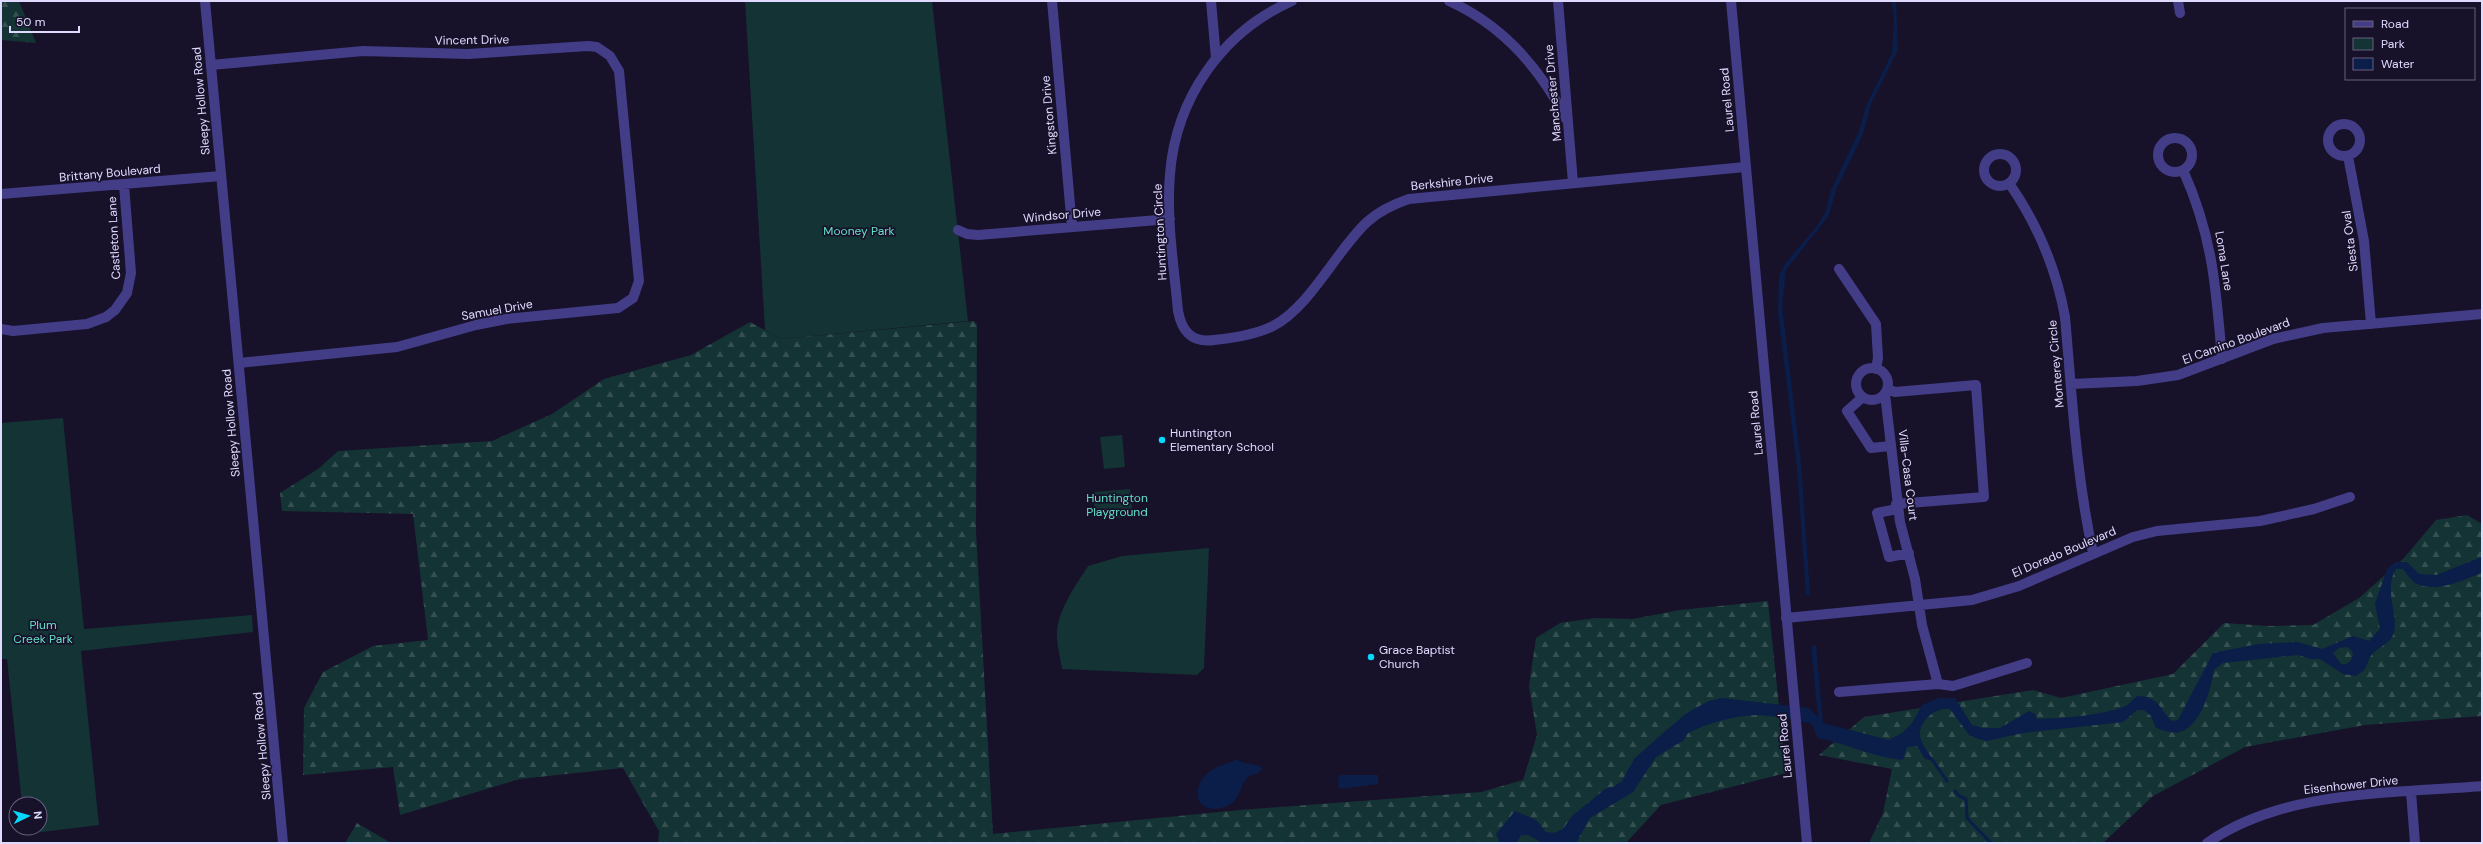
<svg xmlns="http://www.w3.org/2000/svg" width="2483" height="844" viewBox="0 0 2483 844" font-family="'DM Sans',sans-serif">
  <defs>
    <pattern id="forest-firs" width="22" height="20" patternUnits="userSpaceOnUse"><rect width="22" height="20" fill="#143334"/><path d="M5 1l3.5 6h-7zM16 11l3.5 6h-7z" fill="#365052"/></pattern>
  </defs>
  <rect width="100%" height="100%" fill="#17112a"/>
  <path fill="#143334" d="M745,1H932L968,321L781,339L765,330Z
    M63,418L84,629L252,615L253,632L81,651L99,825L25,834V828H40V804H22L7,659H1V423Z
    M1122,435L1125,467L1104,469L1100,437Z
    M1130,489L1133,516L1110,519L1109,515L1099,516L1095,514L1093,492Z
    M1209,548L1204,668L1197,675L1062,669C1060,657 1057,646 1057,634C1057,611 1076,585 1088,566L1122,556Z"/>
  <path fill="url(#forest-firs)" d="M1,1H19L36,43L1,40Z
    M974,321L977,325L976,531L993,834L1240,810L1481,792L1523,780L1537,735L1529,686L1536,638L1560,623L1595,618L1633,619L1680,610L1768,601L1786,773L1661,805L1626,843H658L659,831L623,768L520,779L400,815L393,767L303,775L304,708L323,672L373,646L428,640L413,514L282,511L280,493L318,469L338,451L492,441L552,414L604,379L691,355L750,322L781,339Z
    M2467,515L2482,524V716L2365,725L2245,747L2153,796L2103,843H1869L1883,813L1892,769L1819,755L1864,717L2033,690L2061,698L2173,674L2224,623L2269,626L2313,625L2359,598L2404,558L2436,520Z
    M357,823L391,843H345Z"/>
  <path fill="#0b1e49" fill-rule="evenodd" d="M1891,1H1896L1898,50L1871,104L1863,134L1837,188L1828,217L1786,270L1782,306L1801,463L1810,595H1806L1797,468L1778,313L1779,275L1784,265L1817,226L1826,211L1831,190L1859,131L1866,106L1892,53L1894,18Z
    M2482,557V573C2462,580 2436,594 2415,583C2411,580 2406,573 2403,569H2396C2382,591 2402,622 2392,637C2388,644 2379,647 2373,653C2365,662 2371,667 2356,676L2343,674L2320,659H2311L2298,655L2223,663L2214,670C2211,689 2201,726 2180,732C2172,734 2163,730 2156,728L2151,716L2144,710H2137L2123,722L2023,733L1986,741L1970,736L1950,709C1935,706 1915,724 1921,740C1924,747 1930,755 1934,761L1925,759L1917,746L1907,747L1903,760C1873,757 1847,744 1818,738L1811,723C1793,721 1773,715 1756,715C1733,716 1708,723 1688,733L1684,740L1656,757L1633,792L1590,818L1576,843H1543L1528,835H1521L1517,843H1500L1496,834L1515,811L1536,820L1546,832L1553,833L1563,829L1572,816L1605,789L1615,786L1622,781L1634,759L1662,734L1688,712L1709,701L1722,698L1809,708L1818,717L1811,646L1816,645L1823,723L1889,740L1902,733L1912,723L1922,705L1939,698H1955L1972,725L1983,728H2000L2029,711L2035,714L2037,719C2066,718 2099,716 2126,706C2129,704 2133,699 2137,696C2159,696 2159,709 2172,721L2178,720L2213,653L2258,644L2297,642L2322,649L2353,636L2369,641L2380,629L2375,604L2387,569L2395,562H2407L2419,574L2436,575ZM2348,647L2353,652L2352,659L2347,664H2341L2333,653L2339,648Z
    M1237,759L1241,762L1261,766L1262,770C1258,774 1252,774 1248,777C1238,786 1243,802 1221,808C1195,814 1191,788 1207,774C1215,766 1228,764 1237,759Z
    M1341,775H1378V784L1339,789L1338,777Z"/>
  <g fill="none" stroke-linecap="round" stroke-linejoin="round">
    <path stroke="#0b1e49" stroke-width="3" d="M1931,758L1947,781
      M1955,791L1959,796L1966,799L1967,818L1991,843"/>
    <path stroke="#433d88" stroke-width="10" d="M1052,1L1072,227
      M1211,1L1216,58
      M1292,1C1222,32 1176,98 1170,174C1166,219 1174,266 1178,311C1182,332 1192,343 1214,340C1235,338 1255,335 1273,326C1310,307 1336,251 1367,222C1379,211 1394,204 1409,199L1745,167
      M1449,1C1502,25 1540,68 1566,119
      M1558,1L1573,183
      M2178,1L2180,13
      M211,65L363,51L468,54L588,46L597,47L610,56L619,71L639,281L633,298L618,308L506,319L476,325L397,347L239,363
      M2328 140a16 16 0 1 1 32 0a16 16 0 1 1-32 0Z
      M2158 155a17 17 0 1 1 34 0a17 17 0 1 1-34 0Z
      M1984 170a16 16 0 1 1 32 0a16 16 0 1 1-32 0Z
      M2348,156L2364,241L2371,324
      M2183,170C2213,237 2216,288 2222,359
      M2009,183C2038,225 2056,267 2065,317C2072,396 2076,475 2093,553
      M1,194L221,176
      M958,230L967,234L978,235L1170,219
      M1839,269L1876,324L1878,358L1876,369
      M1,329L13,331L87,324L106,317L115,310L127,293L131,273L124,185
      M1856 384a16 16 0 1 1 32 0a16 16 0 1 1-32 0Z
      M2071,384L2137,381L2178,375L2273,339L2323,328L2482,314
      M1887,389L1895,392L1976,385L1984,497L1896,504
      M1863,397L1847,411L1871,448L1890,446
      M1897,509L1877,513L1889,557L1909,553
      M1786,618L1972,600L2019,586L2133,537L2157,531L2260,521L2314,509L2350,497
      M1938,684L1953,686L1963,683L2027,663
      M1839,692L1938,684L1922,625L1915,579L1900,522L1885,394
      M2411,792L2415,843
      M2207,843C2285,789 2391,794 2482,786"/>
    <path stroke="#433d88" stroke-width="10" d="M205,1L283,843
      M1731,1L1807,843"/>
  </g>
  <g fill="#08d7fd" stroke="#17112a" stroke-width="1.5">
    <circle cx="1162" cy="440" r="4"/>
    <circle cx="1371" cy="657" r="4"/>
  </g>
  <g text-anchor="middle" stroke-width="3.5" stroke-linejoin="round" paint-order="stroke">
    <g font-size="12" fill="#e0daff" stroke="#17112a">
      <text transform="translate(472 40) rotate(-1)" y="4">Vincent Drive</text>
      <text transform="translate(1553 93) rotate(-95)" y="4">Manchester Drive</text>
      <text transform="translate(1727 100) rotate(-95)" y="4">Laurel Road</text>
      <text transform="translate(201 101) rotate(-95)" y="4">Sleepy Hollow Road</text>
      <text transform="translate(1049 115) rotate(-95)" y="4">Kingston Drive</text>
      <text transform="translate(110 173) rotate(-5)" y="4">Brittany Boulevard</text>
      <text transform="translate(1452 182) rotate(-6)" y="4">Berkshire Drive</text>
      <text transform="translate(1062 215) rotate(-5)" y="4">Windsor Drive</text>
      <text transform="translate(1160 232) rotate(-93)" y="4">Huntington Circle</text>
      <text transform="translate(114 238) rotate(-93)" y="4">Castleton Lane</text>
      <text transform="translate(2350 241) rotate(-97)" y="4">Siesta Oval</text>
      <text transform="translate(2224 261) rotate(81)" y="4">Loma Lane</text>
      <text transform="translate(497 310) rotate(-10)" y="4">Samuel Drive</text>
      <text transform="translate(2236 341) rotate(-20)" y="4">El Camino Boulevard</text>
      <text transform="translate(2056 364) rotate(-95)" y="4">Monterey Circle</text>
      <text transform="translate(231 423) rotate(-95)" y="4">Sleepy Hollow Road</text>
      <text transform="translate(1756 423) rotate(-95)" y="4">Laurel Road</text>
      <text transform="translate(1908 475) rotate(83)" y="4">Villa-Casa Court</text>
      <text transform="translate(2064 552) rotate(-23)" y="4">El Dorado Boulevard</text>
      <text transform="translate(262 746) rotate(-95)" y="4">Sleepy Hollow Road</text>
      <text transform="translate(1785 746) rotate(-95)" y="4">Laurel Road</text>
      <text transform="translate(2351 785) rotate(-6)" y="4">Eisenhower Drive</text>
    </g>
    <g font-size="12" fill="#65e0c8" stroke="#17112a">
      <text x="859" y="235">Mooney Park</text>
      <text x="1117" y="502">Huntington<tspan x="1117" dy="14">Playground</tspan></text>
      <text x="43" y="629">Plum<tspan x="43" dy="14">Creek Park</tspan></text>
    </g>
    <g font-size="12" fill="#e0daff" stroke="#17112a" text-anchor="start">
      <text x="1170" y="437">Huntington<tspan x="1170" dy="14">Elementary School</tspan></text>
      <text x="1379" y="654">Grace Baptist<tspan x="1379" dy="14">Church</tspan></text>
    </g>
  </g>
  <rect width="2483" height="844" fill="none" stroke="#e0daff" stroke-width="4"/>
  <rect x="2345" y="8" width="130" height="72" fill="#17112a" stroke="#67617f"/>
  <rect x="2353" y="21" width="20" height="6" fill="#433d88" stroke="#67617f"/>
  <text x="2381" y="28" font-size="12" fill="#e0daff">Road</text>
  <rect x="2353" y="38" width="20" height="12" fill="#143334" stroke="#67617f"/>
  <text x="2381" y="48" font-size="12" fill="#e0daff">Park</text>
  <rect x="2353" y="58" width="20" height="12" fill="#0b1e49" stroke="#67617f"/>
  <text x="2381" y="68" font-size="12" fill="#e0daff">Water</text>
  <g transform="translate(28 816) rotate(85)"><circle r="19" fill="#17112a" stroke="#67617f"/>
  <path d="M0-3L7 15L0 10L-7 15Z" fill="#08d7fd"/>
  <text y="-6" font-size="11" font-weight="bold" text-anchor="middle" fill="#e0daff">N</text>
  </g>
  <path d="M10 26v6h69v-6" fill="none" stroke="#e0daff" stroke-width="2"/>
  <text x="16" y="26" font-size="12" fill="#e0daff" stroke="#17112a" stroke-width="3" paint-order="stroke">50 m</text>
</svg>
